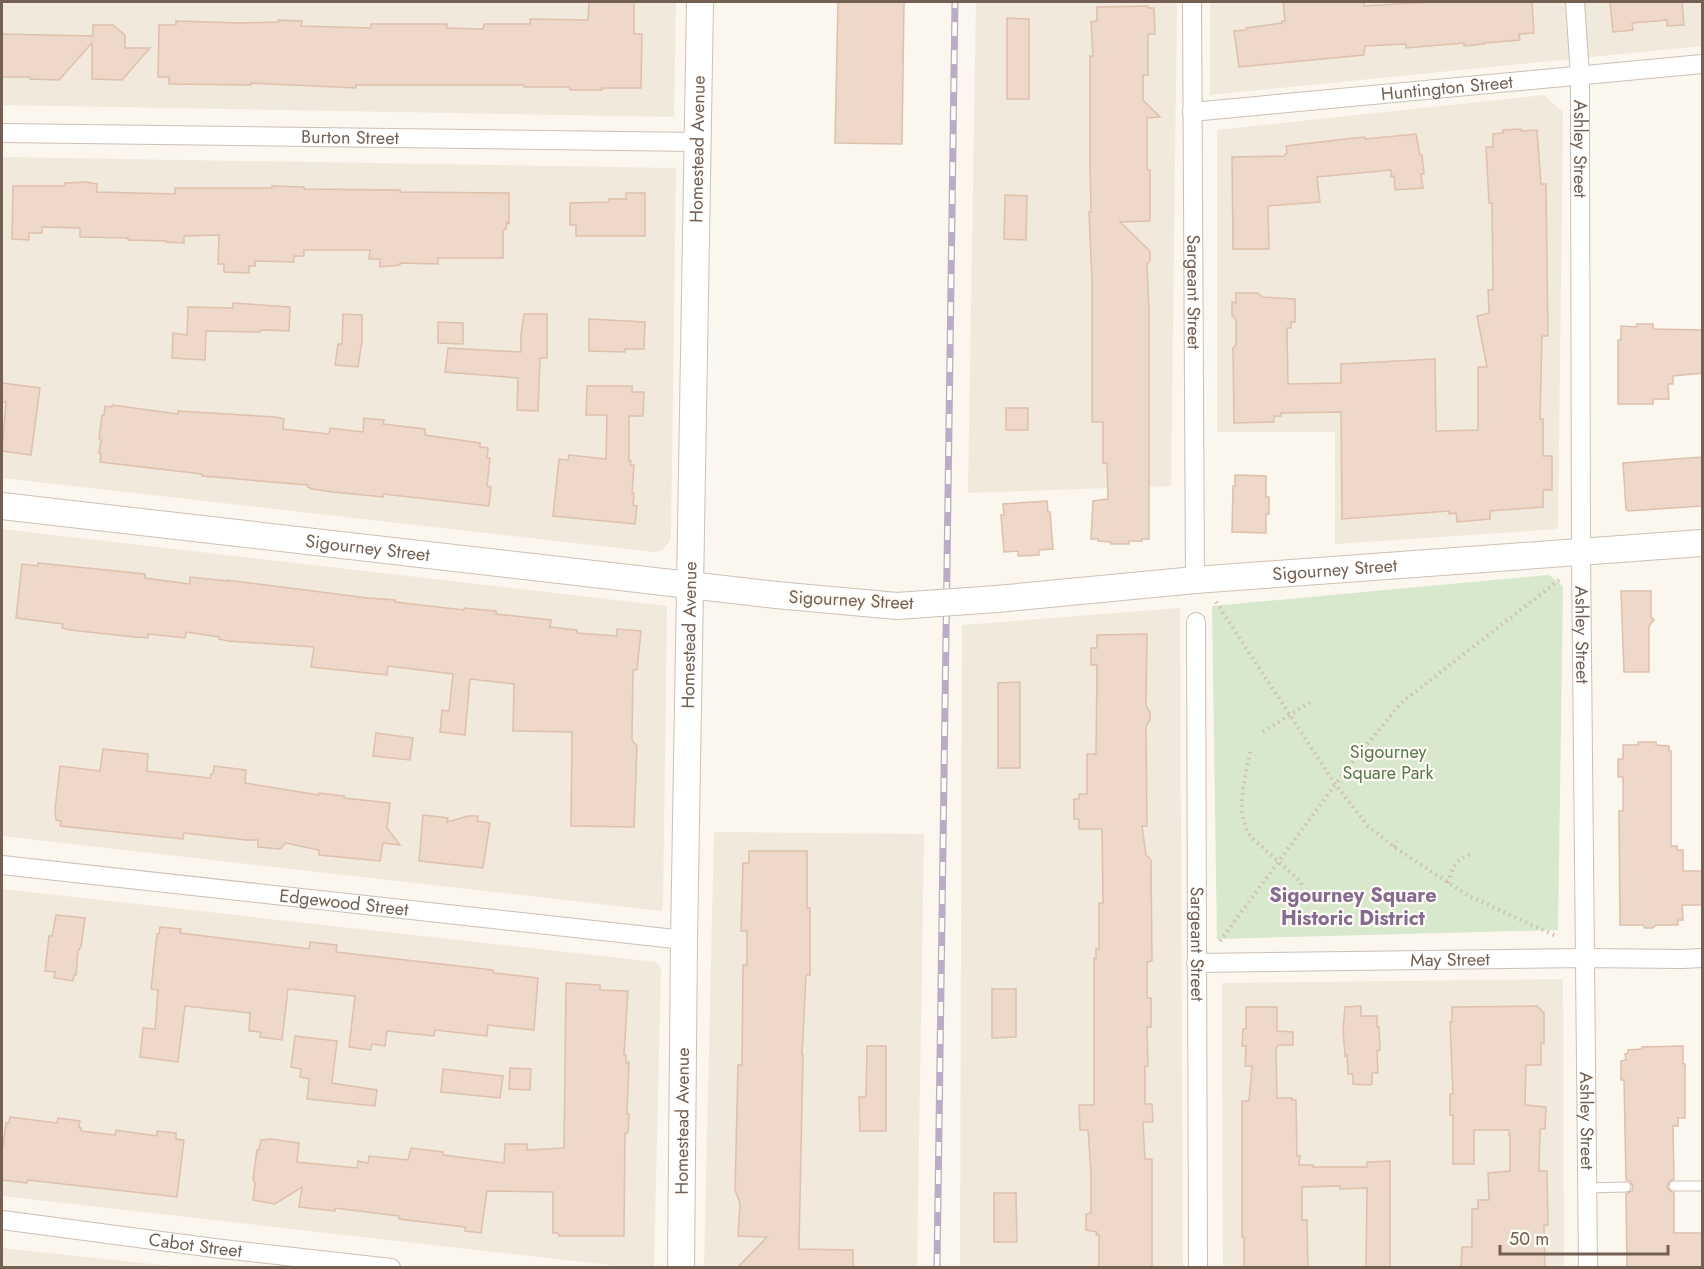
<svg xmlns="http://www.w3.org/2000/svg" width="1704" height="1269" viewBox="0 0 1704 1269" font-family="Jost,sans-serif">
  <rect width="100%" height="100%" fill="#fbf6ee"/>
  <path fill="#f2e9dd" d="M2,2H676L674,117L2,105Z
    M976,2H1177L1171,486L968,493Z
    M1210,2H1702V46L1210,95Z
    M1544,95L1563,112L1558,529L1335,544V432H1217V130Z
    M2,157L676,168L671,536L669,542L662,550L654,552L2,478Z
    M2,529L667,606L663,906L661,911L2,836Z
    M1180,608L1183,1267L960,1268L962,625Z
    M714,832L924,834L917,1267L704,1268Z
    M2,889L656,962L661,969L654,1267H627L2,1196Z
    M1563,979L1564,1267H1223L1222,983Z
    M2,1248L180,1267H2Z"/>
  <path fill="#d7e8cd" d="M1549,575L1563,586L1558,930L1217,939L1212,606Z"/>
  <path fill="#edd8c9" stroke="#dec0ab" stroke-width="1.5" d="M589,2H634V34H642L641,88H602V90H570L569,87H524V85H356V88L251,83V85L169,84V77H158L159,25H176V21L240,23L278,22V20L302,21L301,26L371,28V24H447V28L483,29L484,24H530V19L588,20Z
    M838,2H904L902,144L835,143Z
    M1283,2H1364V6L1431,2H1532L1534,33L1519,34L1520,40L1484,43V44L1464,46V43L1406,48V44L1365,46L1364,55L1239,67L1234,31L1246,30V28L1282,23V21H1285Z
    M1610,2H1682L1684,25L1667,26V20L1632,23L1633,30L1613,32Z
    M1148,6V8H1154L1155,34H1148V75H1143V100L1160,117L1147,118V167L1148,170H1150V221L1120,222L1150,251V261L1147,264L1149,310V539H1142V541H1129V544H1111V542L1098,541V539H1091L1093,501L1108,499L1107,463H1103V422H1092V281L1089,212H1091L1090,164V56H1093L1091,22L1097,21V7Z
    M1007,18L1029,19V99H1007Z
    M93,25H113L125,35V48H150L122,80L92,79V43L59,80L30,79V77H2V34L93,36Z
    M1521,129V131L1537,130L1541,184H1546L1548,336H1542L1540,419H1543V456H1552V490H1543V507L1490,511V519L1457,522L1456,513L1449,514V511L1342,519L1341,412L1281,413V416H1274V422L1234,423L1233,348L1236,345V320L1232,315V302L1236,303V293H1258L1262,297L1295,299V322H1291V328H1287L1288,384L1341,383V364L1435,359L1436,431L1478,430V367H1487L1477,316L1489,313L1488,290H1493L1492,203H1489L1486,147H1493V134L1503,133V130Z
    M1416,134L1420,155H1422L1424,174H1421L1423,188L1395,190L1394,176L1391,177V170L1317,177L1320,202L1268,206L1269,249H1233L1232,157L1285,156V154L1287,153L1286,146L1354,138L1365,137V139Z
    M86,182L97,184V192L175,194V188H272V186L304,187V189L400,190V192L509,193V223L507,222L506,229L503,230V258H438V264L400,263V265L380,267V259H369L370,250H304V256H294V262L255,261V266H249V273L224,272V264H218L219,235L184,236V243L166,242V241L128,240V238L80,237V228L42,227V233H29V240L12,239L13,186H65V183Z
    M626,193H645V236H576V225H570V203L609,202V199H626Z
    M1005,195L1027,196L1026,240L1004,239Z
    M233,303L290,307L289,331L261,330L260,332L206,331L205,360L172,358L173,333L187,335L188,307L233,308Z
    M343,314L362,315V341L358,367L335,365L338,344H342Z
    M524,314H547V358H540L538,411L517,410L518,378L445,372L448,348L521,352V334Z
    M589,319L645,322L644,349H625V352L589,351Z
    M438,322L463,323V344L438,343Z
    M1637,324H1653V329L1702,330V373L1673,376V384H1668L1669,399H1653V404H1618V340H1621V326L1636,327Z
    M2,383L40,388L31,455L2,451L6,402H2Z
    M587,386H632V392H644L643,416H629V461H631L630,465H634L632,493H634L633,505L637,506L635,524L553,516L559,459L568,460L569,455L606,459L607,415H586Z
    M112,405L178,414V411L276,417L284,419L283,429L329,434L330,428L363,432L364,418L384,420L383,424L425,429V435L480,443V447L488,448L487,458H490L487,486L491,487L489,506L383,494V497L333,492L312,489L308,487V485L202,476V474L100,462L101,454L99,453L101,440L99,439L102,415H104L105,406L112,407Z
    M1006,408H1028V430H1006Z
    M1702,457V506L1628,511L1626,509L1623,463Z
    M1235,475L1266,476V497H1269V514H1266V533L1232,532L1233,486H1235Z
    M1047,501L1048,512H1050L1053,549L1039,550V555L1018,556V551L1004,552L1001,515H1004L1003,504Z
    M38,563L145,574V578L190,584V577L227,581V580L368,598L395,600V602L464,610V608L496,611V614L551,620L550,627L577,630V633L617,636V629L641,631L637,670H633L632,740L637,746L634,827L571,826L572,732L513,731L514,684L470,679L465,735L440,732L442,710L449,711L453,674L388,666L387,675L311,667L314,647L228,641L219,639V637L186,632L185,638L148,634V638L135,637L70,630L62,628L63,624L16,618L22,564L38,566Z
    M1621,591H1651V617L1654,620L1649,626V672H1624Z
    M1147,634L1146,706L1150,712V720L1146,726L1147,826H1142L1146,855L1151,860L1152,961L1147,962V998H1151V1027H1147L1148,1066H1145V1104H1152L1153,1122H1143L1145,1159H1152V1268H1099V1235H1096L1097,1232L1086,1230V1214L1091,1213V1173L1088,1130H1080L1079,1105H1094V958H1096V949H1099V903H1103L1102,829H1079V819H1074V799H1079V794H1087V754H1096L1097,665H1091V648H1097V635Z
    M1020,682V768H998V683Z
    M376,733L413,738L410,760L373,756Z
    M1638,742H1656V745L1669,746V751H1671V846H1677V850H1683V871H1702V905H1682L1683,920H1678V925H1656L1653,928H1645L1643,925H1620L1619,811H1623V777H1618V759H1623V745H1638Z
    M103,749L148,754L147,771L210,778L211,774H213L214,766L246,770L245,783L319,795V793L344,796V798L390,803L387,828L400,845L383,843L380,861L319,855V850L286,843L280,849L258,847V840H246L184,833L183,839L60,826L61,821L56,820L55,810L60,766L100,771Z
    M423,815L448,818L447,822L468,816H478L477,821L490,823L483,868L419,861Z
    M749,851H807V908H810V975H806L802,1055H803L799,1249L853,1250V1268H737L767,1237L738,1236L740,1203L735,1190L738,1065H742L743,965H747V931H741L743,863H749Z
    M56,915L85,918L81,947L78,951L76,975H74L73,981L54,978L55,972L45,971L49,936H52Z
    M160,927L181,929L180,933L303,948L309,949L310,942L337,945L336,952L493,970L494,973L538,978L534,1030L488,1025L487,1036L435,1030L434,1036L387,1031L385,1046L372,1044L371,1050L349,1047L355,996L288,989L282,1040L260,1037L261,1032L249,1031L250,1013L185,1006L178,1062L140,1057L143,1028L155,1029L158,990L151,989L157,934H159Z
    M566,983L600,985V990L628,991L624,1055H626V1063L629,1062L627,1114H629L628,1133H625L624,1236H559L558,1233H553V1192L487,1191L481,1233L465,1231V1227L399,1219V1216L335,1208V1211L299,1207L302,1187L275,1204L253,1200L255,1183L253,1179L257,1150H259L261,1140L271,1139L299,1143L297,1162L357,1168L358,1161L368,1163L369,1156L408,1160L411,1148L443,1152V1155L504,1163L505,1144H527V1150L564,1148Z
    M992,989H1016V1037L992,1038Z
    M1361,1006V1016H1377V1027H1379L1380,1050L1377,1051L1378,1073H1372V1084L1370,1085L1353,1084V1074H1348L1347,1055L1345,1056L1343,1029L1345,1007Z
    M1537,1006L1544,1013V1043H1541V1065H1526L1525,1105L1546,1107L1545,1129H1540L1539,1171H1547L1548,1225H1544L1545,1268H1461L1462,1247H1472V1209H1478V1200H1489L1488,1173L1510,1171V1135H1509V1130H1474V1164H1453V1115H1450V1094H1453L1450,1022H1452V1007Z
    M1246,1007H1277V1031L1293,1032V1045H1279L1276,1048L1277,1098H1292V1100H1296L1297,1156H1300L1299,1165H1313V1167H1367V1162L1390,1161V1268H1366L1367,1188L1340,1189V1186L1302,1187V1220H1307L1308,1268H1244V1237H1242V1101H1249L1252,1066H1245L1246,1046H1242L1243,1029H1246Z
    M295,1036L337,1041L332,1083L377,1090L375,1106L307,1099L309,1079L300,1077L301,1069L291,1067Z
    M867,1046H886V1131H860L859,1097H866Z
    M1683,1046V1064H1685V1118H1678V1126H1673L1674,1179L1669,1182L1667,1187L1670,1191L1674,1193V1233H1702V1268H1627L1626,1194L1632,1191L1633,1186L1630,1181L1626,1180L1624,1080H1621V1061L1626,1060L1625,1054L1628,1053V1050L1642,1049V1047Z
    M510,1068L531,1069L530,1090L509,1089Z
    M443,1069L503,1076L500,1098L441,1092Z
    M10,1117L57,1123L58,1118L80,1121L79,1127L81,1128V1131L115,1135L116,1130L157,1136V1131L176,1133V1139L184,1140L177,1197L28,1180L27,1183L2,1180V1146H3L6,1123H9Z
    M994,1193H1016L1017,1242H994Z"/>
  <g fill="none" stroke-linecap="round" stroke-linejoin="round">
    <g stroke="#cdbfb4" stroke-width="11">
      <path id="service" d="M1674,1186H1702
        M1587,1188L1626,1187"/>
    </g>
    <g stroke="#cdbfb4" stroke-width="20">
      <g id="minor">
        <path id="s1" d="M1192,2L1195,580"/>
        <path id="s2" d="M1575,2L1580,76V131L1581,553L1588,1268"/>
        <path id="s3" d="M1192,112L1702,64"/>
        <path id="s4" d="M2,133L698,142"/>
        <path id="s5" d="M1196,622L1198,1268"/>
        <path id="s6" d="M2,865L684,940"/>
        <path id="s7" d="M1196,963L1585,958L1682,959L1702,958"/>
        <path id="s8" d="M2,1220L214,1248L391,1268"/>
      </g>
    </g>
    <g stroke="#cfc0b2" stroke-width="28">
      <g id="secondary">
        <path id="s9" d="M2,506L776,595L897,606"/>
        <path id="s10" d="M997,599L1195,580L1702,543"/>
        <path id="s11" d="M681,1268L684,940L700,2"/>
      </g>
    </g>
    <path stroke="#d3bcab" stroke-width="4" stroke-dasharray="1.5 4.5" stroke-linecap="butt" d="M1216,602L1335,784L1368,826L1394,847L1469,896L1558,937
      M1263,732L1312,701
      M1250,752C1245,780 1234,812 1251,837L1301,882L1302,889
      M1394,847L1397,841
      M1448,883C1453,866 1455,860 1473,853
      M1220,941L1346,770L1401,703L1559,580"/>
    <use href="#service" stroke="#fff" stroke-width="9"/>
    <use href="#minor" stroke="#fff" stroke-width="18"/>
    <use href="#secondary" stroke="#fff" stroke-width="26"/>
    <g stroke="#baacc5" stroke-width="7">
      <path id="rail" d="M937,1268L955,2"/>
    </g>
    <use href="#rail" stroke="#fefaf4" stroke-width="4.5" stroke-dasharray="14" stroke-linecap="butt"/>
    <g stroke="#cfc0b2" stroke-width="28" stroke-linecap="butt">
      <path id="secondary-bridge" d="M897,606L997,599"/>
    </g>
    <use href="#secondary-bridge" stroke="#fff" stroke-width="26"/>
  </g>
  <g text-anchor="middle" stroke-width="4.5" stroke-linejoin="round" paint-order="stroke">
    <g font-size="18" fill="#746052" stroke="#fefaf4">
      <text dy="6" stroke="none"><textPath href="#s3" startOffset="256">Huntington Street</textPath></text>
      <text dy="6" stroke="none"><textPath href="#s4" startOffset="348">Burton Street</textPath></text>
      <text dy="6" stroke="none"><textPath href="#s2" startOffset="147">Ashley Street</textPath></text>
      <text dy="6" stroke="none"><textPath href="#s11" startOffset="1119">Homestead Avenue</textPath></text>
      <text dy="6" stroke="none"><textPath href="#s1" startOffset="290">Sargeant Street</textPath></text>
      <text dy="6" stroke="none"><textPath href="#s9" startOffset="368">Sigourney Street</textPath></text>
      <text dy="6" stroke="none"><textPath href="#s10" startOffset="339">Sigourney Street</textPath></text>
      <text transform="translate(851 600) rotate(3)" y="6">Sigourney Street</text>
      <text dy="6" stroke="none"><textPath href="#s11" startOffset="633">Homestead Avenue</textPath></text>
      <text dy="6" stroke="none"><textPath href="#s2" startOffset="633">Ashley Street</textPath></text>
      <text dy="6" stroke="none"><textPath href="#s6" startOffset="344">Edgewood Street</textPath></text>
      <text dy="6" stroke="none"><textPath href="#s5" startOffset="322">Sargeant Street</textPath></text>
      <text dy="6" stroke="none"><textPath href="#s7" startOffset="254">May Street</textPath></text>
      <text dy="6" stroke="none"><textPath href="#s11" startOffset="147">Homestead Avenue</textPath></text>
      <text dy="6" stroke="none"><textPath href="#s2" startOffset="1119">Ashley Street</textPath></text>
      <text dy="6" stroke="none"><textPath href="#s8" startOffset="195">Cabot Street</textPath></text>
    </g>
    <g font-size="18" fill="#57784c" stroke="#fefaf4">
      <text x="1388" y="758">Sigourney<tspan x="1388" dy="21">Square Park</tspan></text>
    </g>
    <g font-size="20" font-weight="bold" fill="#846b8f" stroke="#fefaf4">
      <text x="1353" y="902">Sigourney Square<tspan x="1353" dy="23">Historic District</tspan></text>
    </g>
  </g>
  <rect width="1704" height="1269" fill="none" stroke="#746052" stroke-width="6"/>
  <path d="M1500 1245v9h168v-9" fill="none" stroke="#746052" stroke-width="3"/>
  <text x="1509" y="1245" font-size="18" fill="#746052" stroke="#fefaf4" stroke-width="4.5" paint-order="stroke">50 m</text>
</svg>
